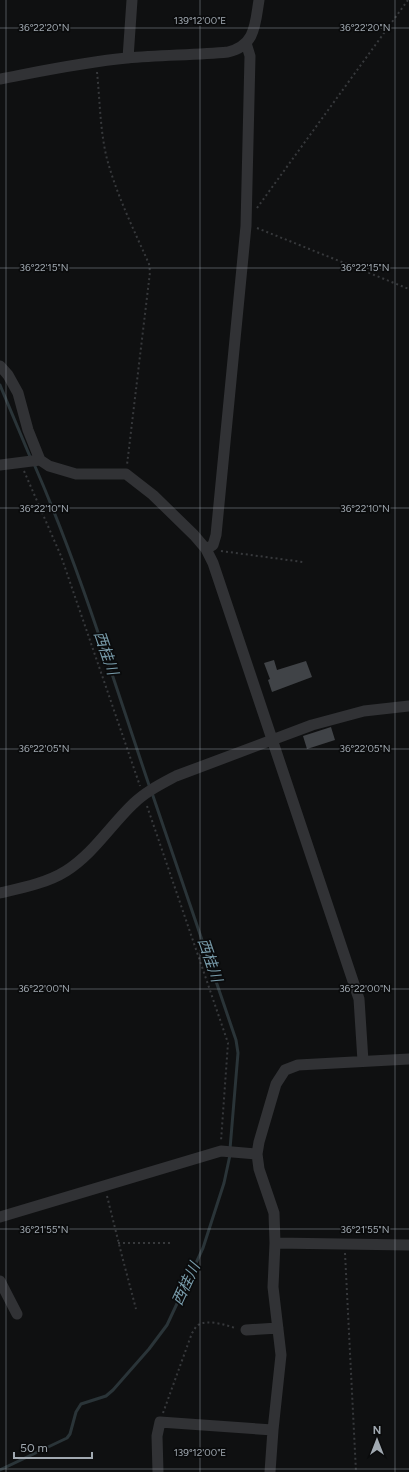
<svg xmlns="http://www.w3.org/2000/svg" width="409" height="1472" viewBox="0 0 409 1472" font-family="Figtree,'Noto Sans JP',sans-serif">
  <rect width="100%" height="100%" fill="#0f1011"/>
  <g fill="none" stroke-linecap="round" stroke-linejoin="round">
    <path stroke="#2a3438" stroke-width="3" d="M0,385L31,459
      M34,464C80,569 113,679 150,788
      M152,793L236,1040L238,1053L230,1149
      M0,1470L67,1438L70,1434L76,1412L81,1404L106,1396L113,1390L149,1349L167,1325L203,1248L224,1183L230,1155"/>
  </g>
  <path fill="#404347" d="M274,660L277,670L306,661L312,677L272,692L268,680L270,679L264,663Z
    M331,727L335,740L307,749L303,736Z"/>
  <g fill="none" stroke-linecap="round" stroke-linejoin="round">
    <path stroke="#37393c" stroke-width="2" stroke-dasharray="2 3" stroke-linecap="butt" d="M97,72C100,101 100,131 107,159C117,196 134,230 149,264L150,272L127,465
      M257,208L408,0
      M257,228L409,289
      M24,471L61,556L140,786
      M221,551L303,562
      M147,806L228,1043L221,1141
      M107,1196L122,1256L136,1309
      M118,1243H172
      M345,1253L356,1472
      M163,1413L192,1333C194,1331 195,1327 198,1325C207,1319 226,1325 235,1328"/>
    <path stroke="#313235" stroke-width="11" d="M128,58L132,0
      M0,79C42,71 84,62 127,58C161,55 195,55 228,52C256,45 255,24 259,0
      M0,366L8,375L18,393L28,430L40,460
      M0,465L40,460L49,466L76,474H126L153,495L194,535L206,549L213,563L359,999L363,1061
      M206,549L213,545L216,535L246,226L250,56L246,43
      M0,893C22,888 47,883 66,871C93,854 110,826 133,804C145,792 161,784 176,776L312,725L364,711L409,706
      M0,1217L221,1151L257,1154
      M275,1243L409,1245
      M0,1281L17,1314
      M246,1330L278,1328
      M158,1472L157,1436L160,1422L273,1430
      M270,1472L273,1430L281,1355L273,1287L275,1243L274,1213L259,1169L257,1154L259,1142L276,1084L285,1070L298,1065L409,1059"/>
  </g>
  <path fill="none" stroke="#a1a9b1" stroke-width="1" stroke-opacity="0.45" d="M6,0V1472M200,0V1472M395,0V1472M0,28H409M0,268H409M0,508H409M0,749H409M0,989H409M0,1229H409M0,1469H409"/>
  <g text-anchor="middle" stroke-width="3.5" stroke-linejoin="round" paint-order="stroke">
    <g font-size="15" font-style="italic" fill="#799cab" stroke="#0a0b0c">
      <text transform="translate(106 653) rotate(71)" y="5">西桂川</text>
      <text transform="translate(210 960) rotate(71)" y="5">西桂川</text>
      <text transform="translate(186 1284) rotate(-65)" y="5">西桂川</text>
    </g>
  </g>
  <g font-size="10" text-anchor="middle" fill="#a1a9b1" stroke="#0a0b0c" stroke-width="3.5" stroke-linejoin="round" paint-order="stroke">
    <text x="200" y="24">139°12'00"E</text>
    <text x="44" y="31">36°22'20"N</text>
    <text x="365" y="31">36°22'20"N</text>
    <text x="44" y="271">36°22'15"N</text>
    <text x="365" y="271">36°22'15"N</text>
    <text x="44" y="512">36°22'10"N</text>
    <text x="365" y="512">36°22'10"N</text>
    <text x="44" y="752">36°22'05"N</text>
    <text x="365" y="752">36°22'05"N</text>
    <text x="44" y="992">36°22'00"N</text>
    <text x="365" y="992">36°22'00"N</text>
    <text x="44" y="1233">36°21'55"N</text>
    <text x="365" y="1233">36°21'55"N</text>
    <text x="200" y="1456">139°12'00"E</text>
  </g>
  <g transform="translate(377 1440)" stroke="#0a0b0c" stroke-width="3" paint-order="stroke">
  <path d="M0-3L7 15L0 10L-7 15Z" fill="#a1a9b1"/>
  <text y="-6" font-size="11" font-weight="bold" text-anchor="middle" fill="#a1a9b1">N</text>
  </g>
  <path d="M14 1452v6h78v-6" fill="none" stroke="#a1a9b1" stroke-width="2"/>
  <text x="20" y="1452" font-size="12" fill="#a1a9b1" stroke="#0a0b0c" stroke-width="3" paint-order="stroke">50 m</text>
</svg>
